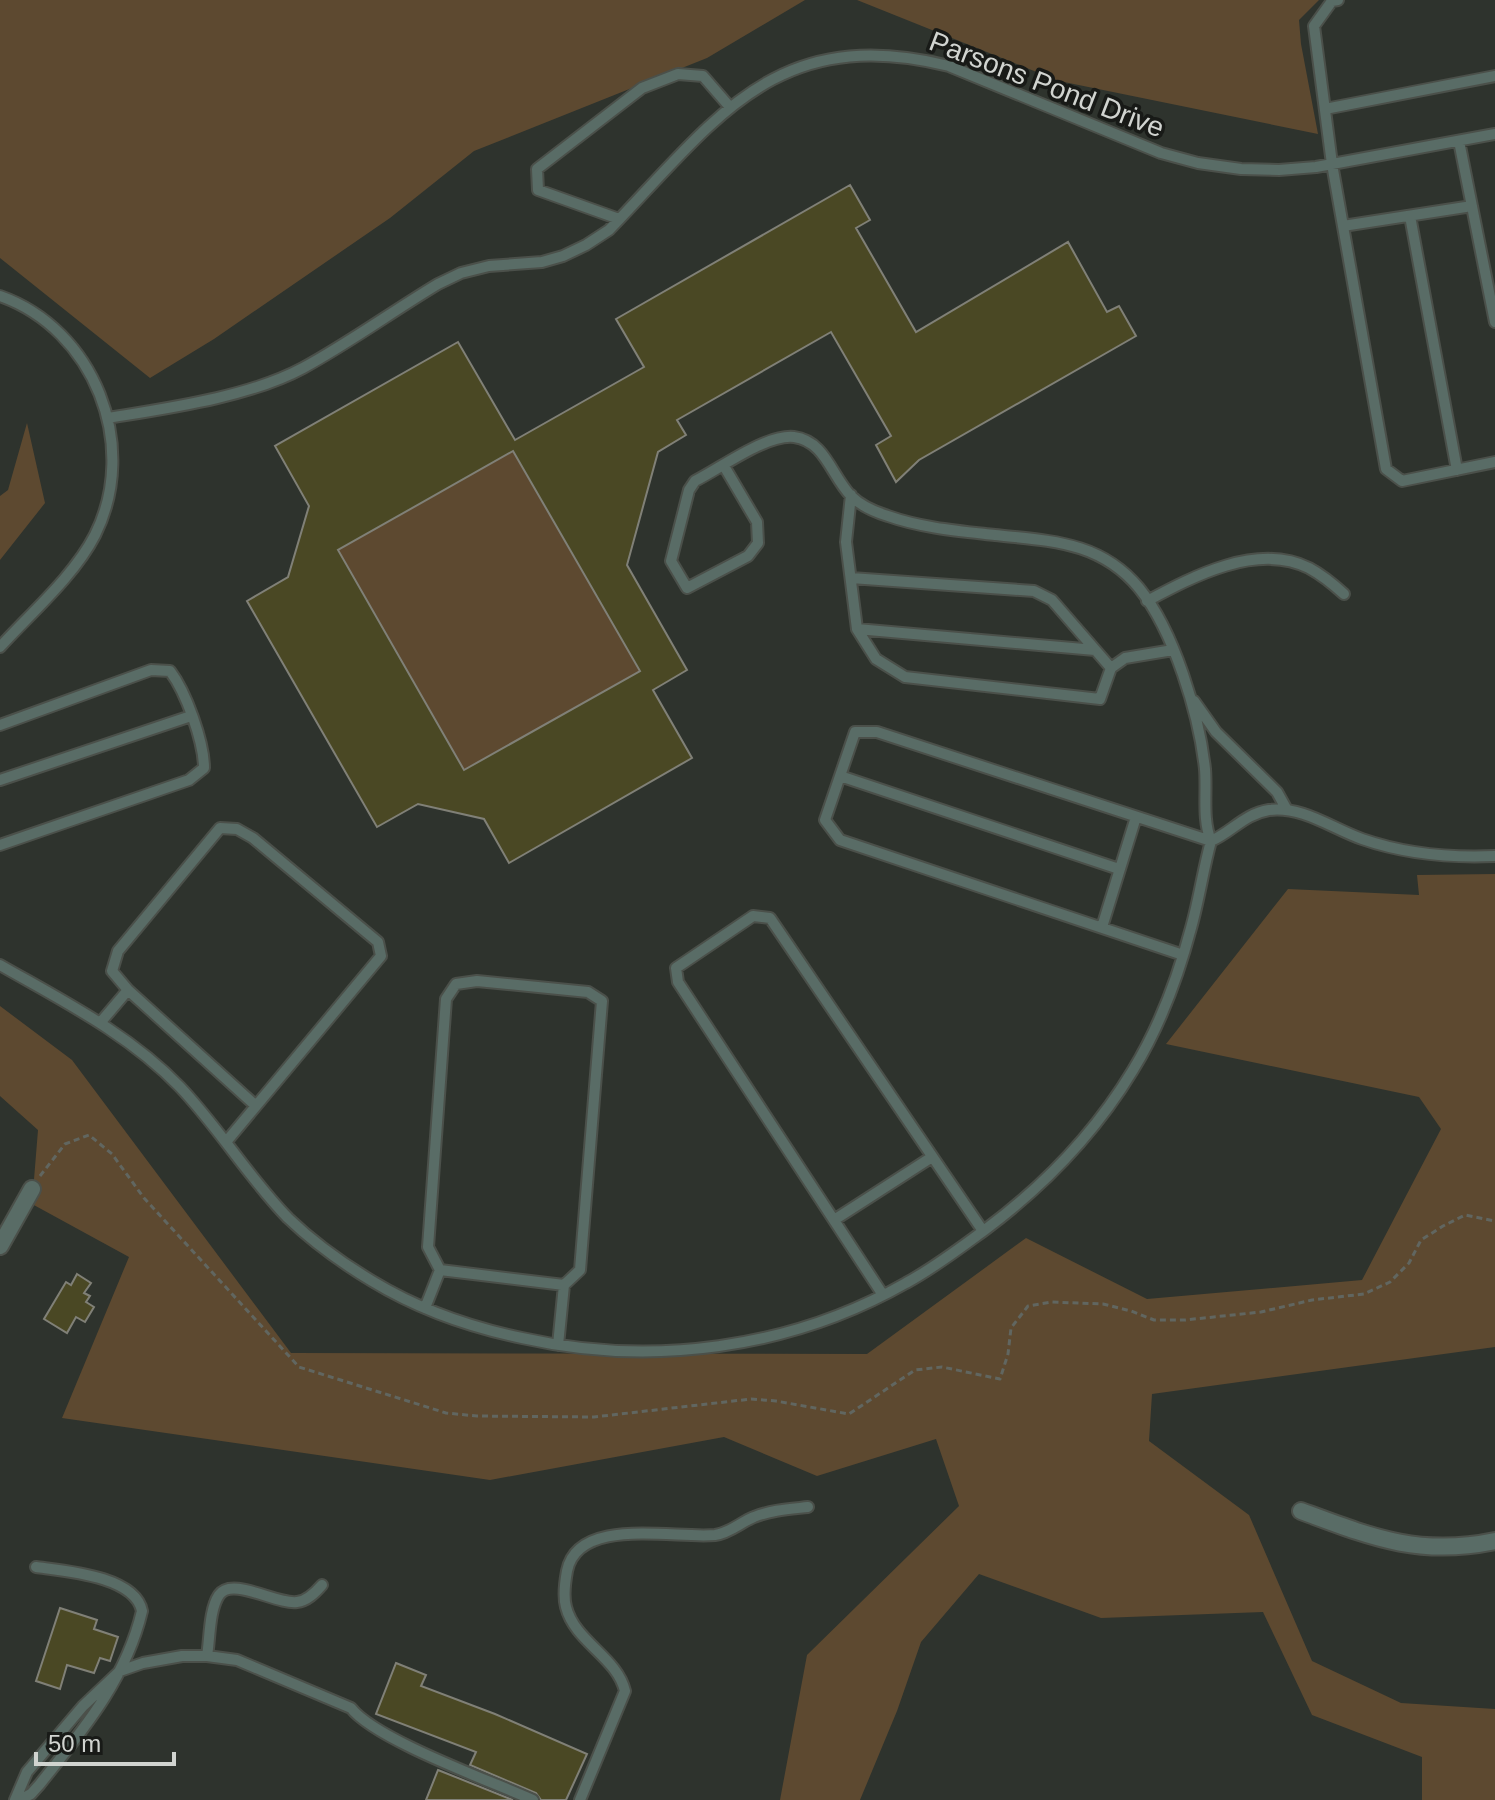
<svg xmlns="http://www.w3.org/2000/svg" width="1495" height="1800" viewBox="0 0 1495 1800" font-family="Helvetica,sans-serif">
  <rect width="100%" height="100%" fill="#2e332d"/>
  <path fill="#5d4930" d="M0,0H805L707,58L474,151L390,218L214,339L150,378L0,258Z
    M857,0H1319L1299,20L1301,44L1318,134L1059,81Z
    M27,423L45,503L0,560V496L8,490Z
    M513,451L640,671L464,770L338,550Z
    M1495,874V1347L1152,1394L1149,1441L1249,1515L1312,1661L1401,1703L1495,1709V1800H1422V1757L1312,1715L1263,1612L1101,1618L979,1574L921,1642L897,1711L860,1800H780L807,1655L959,1506L936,1439L817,1476L724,1437L490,1480L62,1418L129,1257L32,1204L38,1130L0,1096V1006L72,1060L291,1353L867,1354L1026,1238L1147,1299L1362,1280L1441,1129L1419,1097L1166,1044L1288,889L1419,895L1417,875Z"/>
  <path fill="#4a4824" stroke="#808077" stroke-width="2" fill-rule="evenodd" d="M850,185L870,220L856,228L916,332L1068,242L1107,312L1119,306L1136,336L919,460L896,482L876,445L891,436L831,332L677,420L686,435L658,452L627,565L687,670L653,690L692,758L509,863L484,819L418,804L377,827L247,601L288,577L309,506L275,446L458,342L515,440L644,367L616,319ZM513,451L640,671L464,770L338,550Z
    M77,1274L91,1283L84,1293L90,1296L86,1302L94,1307L85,1322L76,1317L67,1333L44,1319L66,1282L71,1285Z
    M60,1608L97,1620L94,1629L118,1637L110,1661L100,1658L94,1673L67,1665L60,1689L36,1681Z
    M396,1663L426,1675L421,1686L495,1714L587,1754L566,1800H541L536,1793L470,1765L476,1752L376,1714Z
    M438,1770L513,1800H426Z"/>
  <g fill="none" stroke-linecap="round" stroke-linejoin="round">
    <g stroke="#4b504a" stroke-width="14">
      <path id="service" d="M1338,0L1332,1L1314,26L1332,164L1386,469L1402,481L1495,462
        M1325,109L1495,76
        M1459,141L1495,322
        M1410,216L1457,470
        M619,219L538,190L537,169L642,88L678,74L703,76L729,106
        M1343,226L1472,206
        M0,296C94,329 140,445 95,535C74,576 31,613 0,647
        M108,418C169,408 249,397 303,368C349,343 393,311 438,284L461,273L489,266L542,262L563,256L586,245L609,230C716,119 776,23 949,66L1161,153L1198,163L1241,169L1279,170L1316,167L1495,134
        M724,466L757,522L758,543L748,556L687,588L671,561L689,490L695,481C721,468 766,434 794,437C825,441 831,475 851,496C860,505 875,512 888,516C922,528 959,531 995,535C1050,541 1100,541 1139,588C1174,631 1199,714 1205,769C1207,793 1202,819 1211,841
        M851,495L846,542L857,629L876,659L905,677L1100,699L1111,668L1125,658L1173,650
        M851,578L1034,591L1052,600L1111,668
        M1147,601C1192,577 1257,542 1309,568C1322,575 1333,584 1344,594
        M857,629L1095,650
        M1194,701L1216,732L1277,792L1287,810
        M0,725L151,670L170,671C186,692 204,742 204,768L189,780L0,845
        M840,776L1119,869
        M0,780L191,716
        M1102,927L1136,817
        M1183,955L840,840L825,820L855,732H877L1211,841
        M0,965C63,1001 129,1034 180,1087C219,1128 249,1178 288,1218C313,1242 342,1263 372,1281C418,1309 469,1327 522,1338C651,1367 790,1349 906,1283C934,1268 960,1248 986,1229C1045,1185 1095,1133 1133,1070C1160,1026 1178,977 1191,928C1199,900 1203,870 1211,841C1232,832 1244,814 1269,810C1303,806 1331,828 1362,839C1405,854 1450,858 1495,856
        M128,990L255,1105
        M100,1023L128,990L112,971L118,951L220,828L237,829L253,838L378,942L381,956L226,1142
        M834,1220L932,1157
        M440,1270L428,1247L446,999L456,984L477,981L588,992L602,1001L580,1270L564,1285L558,1345
        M440,1270L564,1285
        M883,1295L678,982L676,968L753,916L770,918L983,1231
        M425,1308L440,1270
        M207,1656C210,1638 209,1610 219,1595C232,1576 277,1605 297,1602C307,1601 315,1593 322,1585
        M15,1800L27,1772L83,1706L120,1671L143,1663L182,1656H207L237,1660L351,1708C376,1740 491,1781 533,1800
        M20,1800L31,1794L40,1784C83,1730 126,1679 142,1611C135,1576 65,1571 36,1567
        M580,1800L625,1691C617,1657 575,1642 566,1607C563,1596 565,1582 567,1571C578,1516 674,1539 715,1535C730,1533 741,1522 754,1517C771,1510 790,1509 808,1507"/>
    </g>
    <g stroke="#4b504a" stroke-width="20">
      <path id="minor" d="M0,1246L32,1189
        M1301,1511C1371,1537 1419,1557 1495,1541"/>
    </g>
    <path stroke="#616660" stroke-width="3" stroke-dasharray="6 4" stroke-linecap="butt" d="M40,1176L65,1144L89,1135L112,1154L144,1198L299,1367L446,1413L477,1416L594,1417L751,1399L776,1401L849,1414L915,1370L942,1367L1000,1379L1008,1354L1011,1328L1028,1306L1052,1302L1103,1304L1131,1311L1154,1320H1185L1261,1312L1312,1300L1364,1294L1390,1282L1409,1263L1421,1240L1443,1226L1465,1215L1495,1221"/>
    <use href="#service" stroke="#596c66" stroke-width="10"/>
    <use href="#minor" stroke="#596c66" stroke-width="16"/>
  </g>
  <g text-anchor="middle" stroke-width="7" stroke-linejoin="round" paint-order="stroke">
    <g font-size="28" fill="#d1d4d0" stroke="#181a17">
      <text transform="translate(1047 84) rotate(21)" y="10">Parsons Pond Drive</text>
    </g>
  </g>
  <path d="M36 1752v12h138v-12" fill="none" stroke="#d1d4d0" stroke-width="4"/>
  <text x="48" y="1752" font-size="24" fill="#d1d4d0" stroke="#181a17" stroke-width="6" paint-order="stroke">50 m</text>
</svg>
